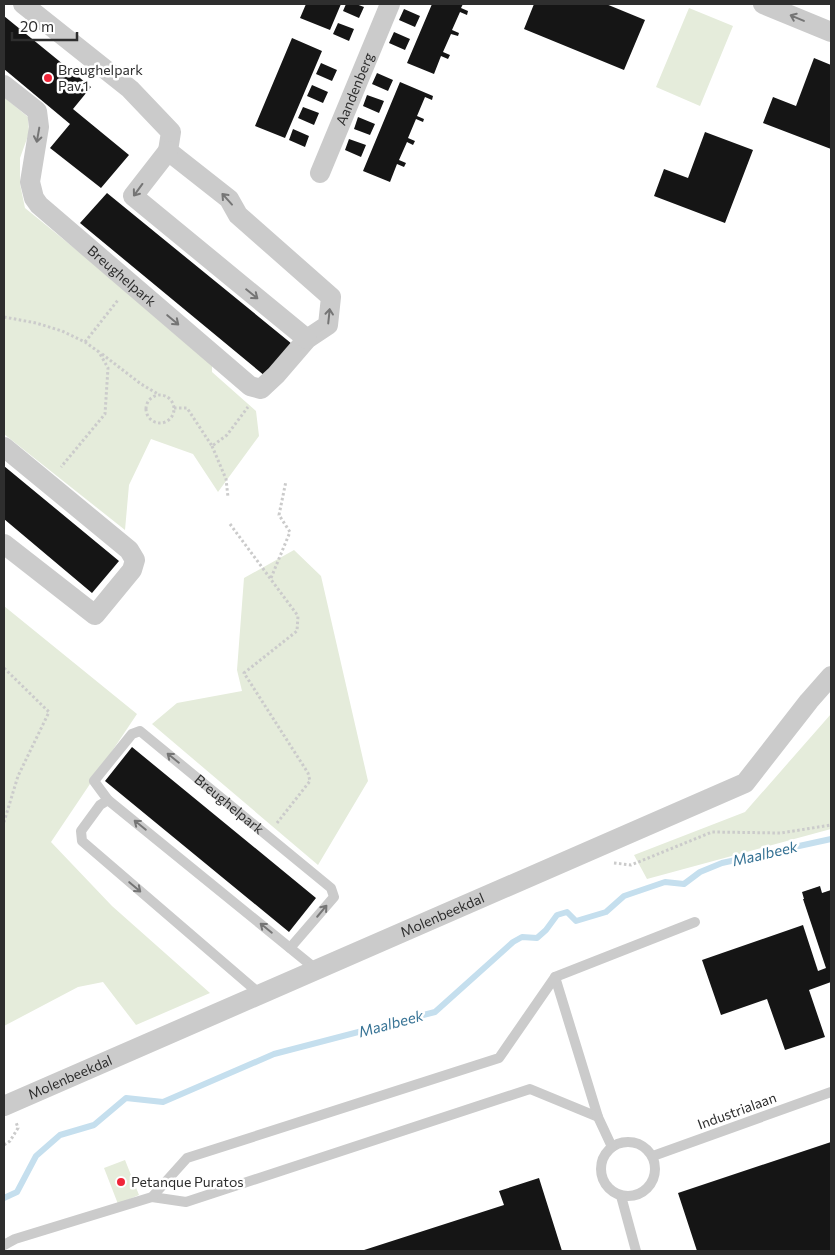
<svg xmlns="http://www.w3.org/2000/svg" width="835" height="1255" viewBox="0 0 835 1255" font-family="Commissioner,sans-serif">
  <rect width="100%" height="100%" fill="#fff"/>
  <path fill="#e5ecdb" d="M689,8L733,26L700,106L656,87Z
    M4,97L28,117L29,133L20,158V184L25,208L212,360V372L256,411L259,436L218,492L193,454L151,439L129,485L125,530L4,434Z
    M294,550L321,576L368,781L318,865L152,724L177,703L242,691L237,670L244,578Z
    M4,606L137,714L51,842L112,906L210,993L136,1025L103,982L78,987L4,1026Z
    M831,714V829L647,879L634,855L745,812Z
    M125,1160L139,1195L118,1204L104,1168Z"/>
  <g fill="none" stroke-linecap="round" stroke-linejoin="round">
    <path stroke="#c5dfee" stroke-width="6" d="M4,1198L17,1192L36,1156L60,1135L94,1125L126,1098L163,1102L274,1054L435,1012L513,942L522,937L537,938L546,930L557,915L567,912L576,921L606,912L624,896L665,882L684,884L700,872L722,863L831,839"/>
  </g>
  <path fill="#151515" d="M306,4H341L330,30L300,18Z
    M346,4H356L364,7L359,18L343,11Z
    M432,4H463L461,8L468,11L467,15L460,12L452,30L459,33L458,36L451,34L443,52L450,55L448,59L441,56L434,74L407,63Z
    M534,4H606L645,20L624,70L524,29Z
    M404,9L420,16L415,27L399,20Z
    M4,16L91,87L73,109L129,155L101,188L50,148L70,124L4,69Z
    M338,23L354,29L349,41L333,34Z
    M394,32L410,39L405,50L389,43Z
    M292,38L322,51L285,138L255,126Z
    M814,58L831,65V149L763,123L773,97L796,106Z
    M321,63L337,70L332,81L316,74Z
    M377,73L393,80L388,91L372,84Z
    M400,82L433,96L432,100L425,97L417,116L424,119L423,122L416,119L408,138L415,141L413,145L407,142L399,160L406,163L404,167L397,164L390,182L363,171Z
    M312,85L328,92L323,103L307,96Z
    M367,95L384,101L379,113L363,106Z
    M303,107L319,113L314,125L298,118Z
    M358,117L375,124L370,135L354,129Z
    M293,129L309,136L305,147L289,140Z
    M705,132L753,150L725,223L654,196L664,169L688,178Z
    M349,139L366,145L361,157L345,150Z
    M107,193L292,344L265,376L80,223Z
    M4,466L119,561L92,593L4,519Z
    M132,747L316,898L289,932L105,781Z
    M820,886L822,893L831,890V982L809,990L825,1037L785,1050L767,999L721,1015L702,960L803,925L818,971L826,968L803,899H804L802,892Z
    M831,1142V1251H697L678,1193Z
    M539,1178L562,1251H361L504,1205L499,1191Z"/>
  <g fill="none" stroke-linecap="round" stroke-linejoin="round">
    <path stroke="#cbcbcb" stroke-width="3" stroke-dasharray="2.5 2.5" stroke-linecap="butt" d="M4,317L36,323L62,331L85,342L99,352L108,368L105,414L61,467
      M85,342L118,300
      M102,354L141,384L158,394
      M146 409a14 14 0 1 1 28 0a14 14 0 1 1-28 0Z
      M174,408H187L212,446L227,435L248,407
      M212,446L226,479L228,497
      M230,524L298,616L297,631L244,673L308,773L310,781L277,823
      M271,578L290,532L279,515L286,481
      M4,668L49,712L18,776L4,822
      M614,863L631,865L712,832L781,833L831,825
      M4,1145L10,1141L18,1128L16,1122"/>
    <g stroke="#cbcbcb" stroke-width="10">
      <path id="s1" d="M108,800L94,781L132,734L140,731L331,888L334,897L290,948"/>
      <path d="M555,977L695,922"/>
      <path d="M260,994L82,841L81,831L100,805L108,800L317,970"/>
      <circle cx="628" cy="1169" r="27"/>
      <path d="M653,1156L831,1092"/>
      <path d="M621,1196L636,1251"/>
      <path d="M152,1197L186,1202L530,1089L598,1117"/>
      <path d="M4,1245L15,1239L152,1197L187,1158L499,1058L555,977L598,1117L612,1147"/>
    </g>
    <g stroke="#cbcbcb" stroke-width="20">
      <path d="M763,4L831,32"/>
      <path id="s2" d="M4,85L37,111L39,127L30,182L34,198L39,205L250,386L261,389L276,375L307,339L328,325L331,297L238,215L229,199L168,151L171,132L130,89L23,4"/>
      <path d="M168,151L133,196L307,339"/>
      <path id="s3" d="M320,173L390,4"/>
      <path d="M4,447L129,550L135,560L132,570L95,615L4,544"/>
      <path id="s4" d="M4,1106L745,783L809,701L831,676"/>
    </g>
  </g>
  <defs><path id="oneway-shaft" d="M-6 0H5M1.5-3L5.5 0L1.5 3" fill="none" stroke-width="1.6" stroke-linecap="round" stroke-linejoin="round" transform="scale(1.25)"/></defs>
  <g stroke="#757575">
    <use href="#oneway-shaft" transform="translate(797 18) rotate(-157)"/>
    <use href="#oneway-shaft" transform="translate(38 135) rotate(100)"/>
    <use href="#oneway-shaft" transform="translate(138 190) rotate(126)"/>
    <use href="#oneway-shaft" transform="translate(227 199) rotate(-132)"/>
    <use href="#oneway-shaft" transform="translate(252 294) rotate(39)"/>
    <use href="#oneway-shaft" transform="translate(329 316) rotate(-84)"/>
    <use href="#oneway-shaft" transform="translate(173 320) rotate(40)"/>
    <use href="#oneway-shaft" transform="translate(173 758) rotate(-141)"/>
    <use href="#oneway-shaft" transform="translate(140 825) rotate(-141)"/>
    <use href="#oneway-shaft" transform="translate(135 887) rotate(40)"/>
    <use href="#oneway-shaft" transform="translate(322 911) rotate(-50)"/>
    <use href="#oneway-shaft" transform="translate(266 928) rotate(-141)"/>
  </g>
  <g fill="#f02539" stroke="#fff" stroke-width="2">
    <circle cx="48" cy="78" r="5"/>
    <circle cx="121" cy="1182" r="5"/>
  </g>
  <g text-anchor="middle" stroke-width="5" stroke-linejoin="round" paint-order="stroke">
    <g font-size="14" fill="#2e2e2e" stroke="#fff" text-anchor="start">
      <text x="58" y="75">Breughelpark<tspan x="58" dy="16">Pav.1</tspan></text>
      <text x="131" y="1187">Petanque Puratos</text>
    </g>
    <g font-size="14" fill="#2e2e2e" stroke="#fff">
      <text dy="5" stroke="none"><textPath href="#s3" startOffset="91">Aandenberg</textPath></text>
      <text dy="5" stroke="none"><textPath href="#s2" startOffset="248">Breughelpark</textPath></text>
      <text dy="5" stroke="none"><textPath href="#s1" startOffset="208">Breughelpark</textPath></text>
      <text dy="5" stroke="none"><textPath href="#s4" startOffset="478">Molenbeekdal</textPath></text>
      <text dy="5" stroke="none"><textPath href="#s4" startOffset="72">Molenbeekdal</textPath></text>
      <text transform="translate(737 1111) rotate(-20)" y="5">Industrialaan</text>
    </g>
    <g font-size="15" font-style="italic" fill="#377395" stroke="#fff">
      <text transform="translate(765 854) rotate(-13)" y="5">Maalbeek</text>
      <text transform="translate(391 1024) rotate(-15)" y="5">Maalbeek</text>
    </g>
  </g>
  <rect width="835" height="1255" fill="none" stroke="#2e2e2e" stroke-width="10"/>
  <path d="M12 32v8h65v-8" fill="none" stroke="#2e2e2e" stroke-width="2.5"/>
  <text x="20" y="32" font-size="15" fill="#2e2e2e" stroke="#ffffff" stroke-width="4" paint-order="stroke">20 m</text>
</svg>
